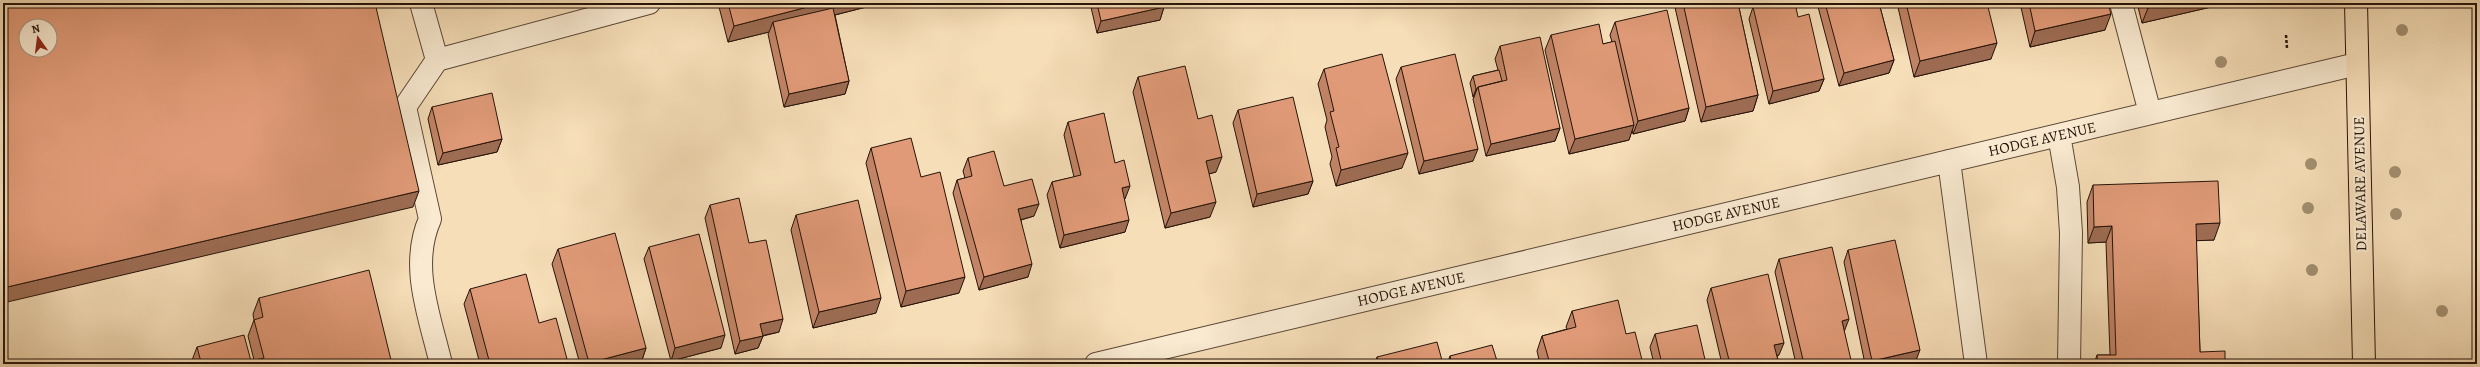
<svg xmlns="http://www.w3.org/2000/svg" width="2480" height="367" viewBox="0 0 2480 367" font-family="Alegreya,serif">
  <rect width="100%" height="100%" fill="#f6deb8"/>
  <filter id="stains"><feTurbulence type="fractalNoise" baseFrequency=".005" numOctaves="4"/><feColorMatrix values="0 0 0 0 .2 0 0 0 0 .09 0 0 0 0 .02 0 0 0 .5 -.17"/></filter>
  <radialGradient id="worn" r=".72"><stop offset=".6" stop-color="#630" stop-opacity="0"/><stop offset="1" stop-color="#630" stop-opacity=".3"/></radialGradient>
  <g fill="none" stroke-linecap="round" stroke-linejoin="round">
    <g stroke="#594635" stroke-width="24">
      <path id="minor" d="M421,3L437,60
        M2121,3L2150,113
        M2059,135L2068,187L2071,233L2069,364
        M1949,161L1976,364
        M441,364C430,317 409,266 430,219L405,107L437,60L649,3
        M1096,364L2357,64"/>
    </g>
    <g stroke="#251309" stroke-width="24">
      <path id="major" d="M2356,3L2364,364"/>
    </g>
    <path stroke="#251309" stroke-width="2.5" stroke-dasharray="3 2" stroke-linecap="butt" d="M2286,35L2287,48"/>
    <use href="#minor" stroke="#f9ead1" stroke-width="22"/>
    <use href="#major" stroke="#f6deb8" stroke-width="22"/>
  </g>
  <g fill="#a28f70">
    <circle cx="2402" cy="30" r="6"/>
    <circle cx="2221" cy="62" r="6"/>
    <circle cx="2311" cy="164" r="6"/>
    <circle cx="2395" cy="172" r="6"/>
    <circle cx="2308" cy="208" r="6"/>
    <circle cx="2396" cy="214" r="6"/>
    <circle cx="2312" cy="270" r="6"/>
    <circle cx="2442" cy="311" r="6"/>
  </g>
  <path fill="#c18466" stroke="#251309" d="M718,3H882L835,15L849,81L845,94L784,107L768,34L769,32L728,42Z
    M1090,3H1163L1164,7L1160,20L1097,33Z
    M1674,3H1738L1758,95L1753,111L1701,122Z
    M1817,3H1879L1894,60L1889,73L1839,86Z
    M1897,3H1987L1991,59L1914,77Z
    M2020,3H2108L2105,30L2030,47Z
    M2137,3H2224V4L2142,23Z
    M1753,7L1798,17L1824,79L1819,91L1769,104L1749,19Z
    M1615,22L1689,108L1685,121L1633,134L1632,130L1629,140L1569,154L1545,50L1551,35L1603,44L1612,42L1610,35Z
    M1500,46L1560,128L1555,141L1486,156L1473,99L1474,97H1473L1470,83L1473,76L1498,70L1495,59Z
    M1401,67L1473,161L1419,174L1396,79Z
    M1324,69L1402,168L1336,186L1330,164L1332,157L1325,127L1327,120L1318,84Z
    M1138,77L1198,119L1216,172L1209,174L1210,217L1165,228L1133,92Z
    M432,107L502,139L497,152L438,165L428,119Z
    M1238,110L1313,181L1308,194L1253,207L1233,123Z
    M1068,122L1115,163L1125,199H1124L1125,232L1060,248L1047,195L1052,182L1074,177L1064,135Z
    M871,148L921,177L959,293L901,307L866,163Z
    M968,158L1004,186L1034,216L1021,220L1028,277L979,290L953,193L957,180L965,178L963,171Z
    M2093,185L2214,240H2196L2200,352L2225,364H2094L2097,355H2110L2106,242L2088,243L2087,202Z
    M710,205L749,243L779,332L763,336L758,348L735,354L705,218Z
    M796,215L876,313L813,328L791,230Z
    M649,247L721,348L671,361L644,259Z
    M558,249L646,348L641,363L638,364H580L552,264Z
    M1848,250L1915,363L1909,364H1865L1844,262Z
    M1779,259L1844,331L1850,364H1796L1775,272Z
    M1711,288L1779,355L1777,356L1779,364H1722L1707,300Z
    M470,289L539,323L565,364H480L464,304Z
    M259,298L392,364H191V363L197,347L251,361L254,360L248,336L254,320L253,314Z
    M1572,311L1643,364H1540L1537,351L1542,336L1567,329L1566,327Z
    M1655,334L1706,364H1654L1650,347Z
    M1450,356L1498,364H1447Z
    M1377,357L1443,364H1375Z"/>
  <path fill="#9d6c53" stroke="#251309" d="M823,3H882L775,30L773,22L769,32L728,42L734,26Z
    M2168,3H2224V4L2142,23L2148,8Z
    M1164,7L1160,20L1097,33L1101,21Z
    M2111,14L2105,30L2030,47L2035,31Z
    M1997,43L1991,59L1914,77L1920,61Z
    M1894,60L1889,73L1839,86L1844,73Z
    M1824,79L1819,91L1769,104L1773,91Z
    M849,81L845,94L784,107L789,94Z
    M1476,89H1477L1474,97H1473Z
    M1758,95L1753,111L1701,122L1706,107Z
    M1689,108L1685,121L1633,134L1638,121Z
    M1634,125L1629,140L1569,154L1575,139Z
    M1560,128L1555,141L1486,156L1491,144Z
    M502,139L497,152L438,165L443,153Z
    M1478,149L1473,161L1419,174L1424,161Z
    M1408,153L1402,168L1336,186L1341,170Z
    M1222,157L1216,172L1201,176L1206,161Z
    M1313,181L1308,194L1253,207L1257,194Z
    M1130,186L1125,199L1117,201L1122,188Z
    M419,191L413,207L3,303V288Z
    M1216,202L1210,217L1165,228L1171,213Z
    M1039,204L1034,216L1013,222L1018,209Z
    M1129,220L1125,232L1060,248L1064,235Z
    M2220,223L2214,240L2190,241L2196,224Z
    M2112,226L2106,242L2088,243L2094,227Z
    M1032,264L1028,277L979,290L984,277Z
    M965,277L959,293L901,307L906,291Z
    M881,298L876,313L813,328L819,312Z
    M783,319L779,332L756,337L760,324Z
    M1849,319L1844,332L1842,321Z
    M725,335L721,348L671,361L675,348Z
    M763,336L758,348L735,354L740,341Z
    M1784,343L1779,355L1769,358L1774,345Z
    M646,348L641,363L638,364H589V363Z
    M1920,350L1915,363L1909,364H1871L1872,361Z
    M567,359L565,364H548Z
    M1851,360L1850,364H1835Z"/>
  <path fill="#e09a77" stroke="#251309" fill-rule="evenodd" d="M3,3H375L419,191L3,288ZM26,26H50V50H26Z
    M728,3H823L734,26Z
    M1097,3H1163L1164,7L1101,21Z
    M1683,3H1738L1758,95L1706,107Z
    M1768,3H1795L1798,17L1809,14L1824,79L1773,91L1753,7Z
    M1825,3H1879L1894,60L1844,73Z
    M1906,3H1987L1997,43L1920,61Z
    M2029,3H2108L2111,14L2035,31Z
    M2146,3H2168L2148,8Z
    M833,8L849,81L789,94L773,22Z
    M1667,10L1689,108L1638,121L1615,22Z
    M1599,24L1603,44L1615,41L1634,125L1575,139L1551,35Z
    M1540,37L1560,128L1491,144L1478,87L1507,80L1500,46Z
    M1382,54L1408,153L1341,170L1336,148L1339,147L1330,112L1334,111L1324,69Z
    M1455,54L1478,149L1424,161L1401,67Z
    M1185,66L1198,119L1212,115L1222,157L1206,161L1216,202L1171,213L1138,77Z
    M1499,70L1502,81L1478,87L1477,89H1476L1473,76Z
    M492,93L502,139L443,153L432,107Z
    M1293,97L1313,181L1257,194L1238,110Z
    M1104,113L1115,163L1124,160L1130,186L1122,188L1129,220L1064,235L1052,182L1081,175L1068,122Z
    M911,138L921,177L940,172L965,277L906,291L871,148Z
    M994,151L1004,186L1032,179L1039,204L1018,209L1032,264L984,277L957,180L972,176L968,158Z
    M2218,181L2220,223L2196,224L2200,352L2225,351V364H2098L2097,355H2116L2112,226L2094,227L2093,185Z
    M739,198L749,243L766,240L783,319L760,324L763,336L740,341L710,205Z
    M858,200L881,298L819,312L796,215Z
    M615,233L646,348L589,363L558,249Z
    M699,234L725,335L675,348L649,247Z
    M1895,240L1920,350L1872,361L1848,250Z
    M1832,247L1849,319L1842,321L1851,360L1835,364H1804L1779,259Z
    M369,270L392,364H193L201,362L197,347L244,335L251,361L264,358L254,320L263,317L259,298Z
    M526,274L539,323L556,318L567,359L548,364H490L470,289Z
    M1768,274L1784,343L1774,345L1779,364H1730L1711,288Z
    M1618,300L1626,334L1635,332L1643,364H1550L1542,336L1576,327L1572,311Z
    M1697,325L1706,364H1662L1655,334Z
    M1437,342L1443,364H1379L1377,357Z
    M1492,345L1498,364H1452L1450,356Z"/>
  <g text-anchor="middle" stroke-width="4" stroke-linejoin="round" paint-order="stroke">
    <g font-size="15" fill="#251309" stroke="#f9ead1">
      <text transform="translate(2042 139) rotate(-13)" y="5">HODGE AVENUE</text>
      <text transform="translate(2360 184) rotate(-91)" y="5">DELAWARE AVENUE</text>
      <text transform="translate(1726 214) rotate(-13)" y="5">HODGE AVENUE</text>
      <text transform="translate(1411 289) rotate(-13)" y="5">HODGE AVENUE</text>
    </g>
  </g>
  <rect width="2480" height="367" fill="none" stroke="#f6deb8" stroke-width="16"/>
  <rect x="4" y="4" width="2472" height="359" fill="none" stroke="#251309" stroke-width="2"/>
  <rect x="8" y="8" width="2464" height="351" fill="none" stroke="#251309"/>
  <g transform="translate(38 38) rotate(346)"><circle r="19" fill="#f9ead1" stroke="#a49481"/>
  <path d="M0-3L7 15L0 10L-7 15Z" fill="#8f2418"/>
  <text y="-6" font-size="11" font-weight="bold" text-anchor="middle" fill="#251309">N</text>
  </g>
  <rect width="100%" height="100%" filter="url(#stains)"/>
  <rect width="100%" height="100%" fill="url(#worn)"/>
</svg>
